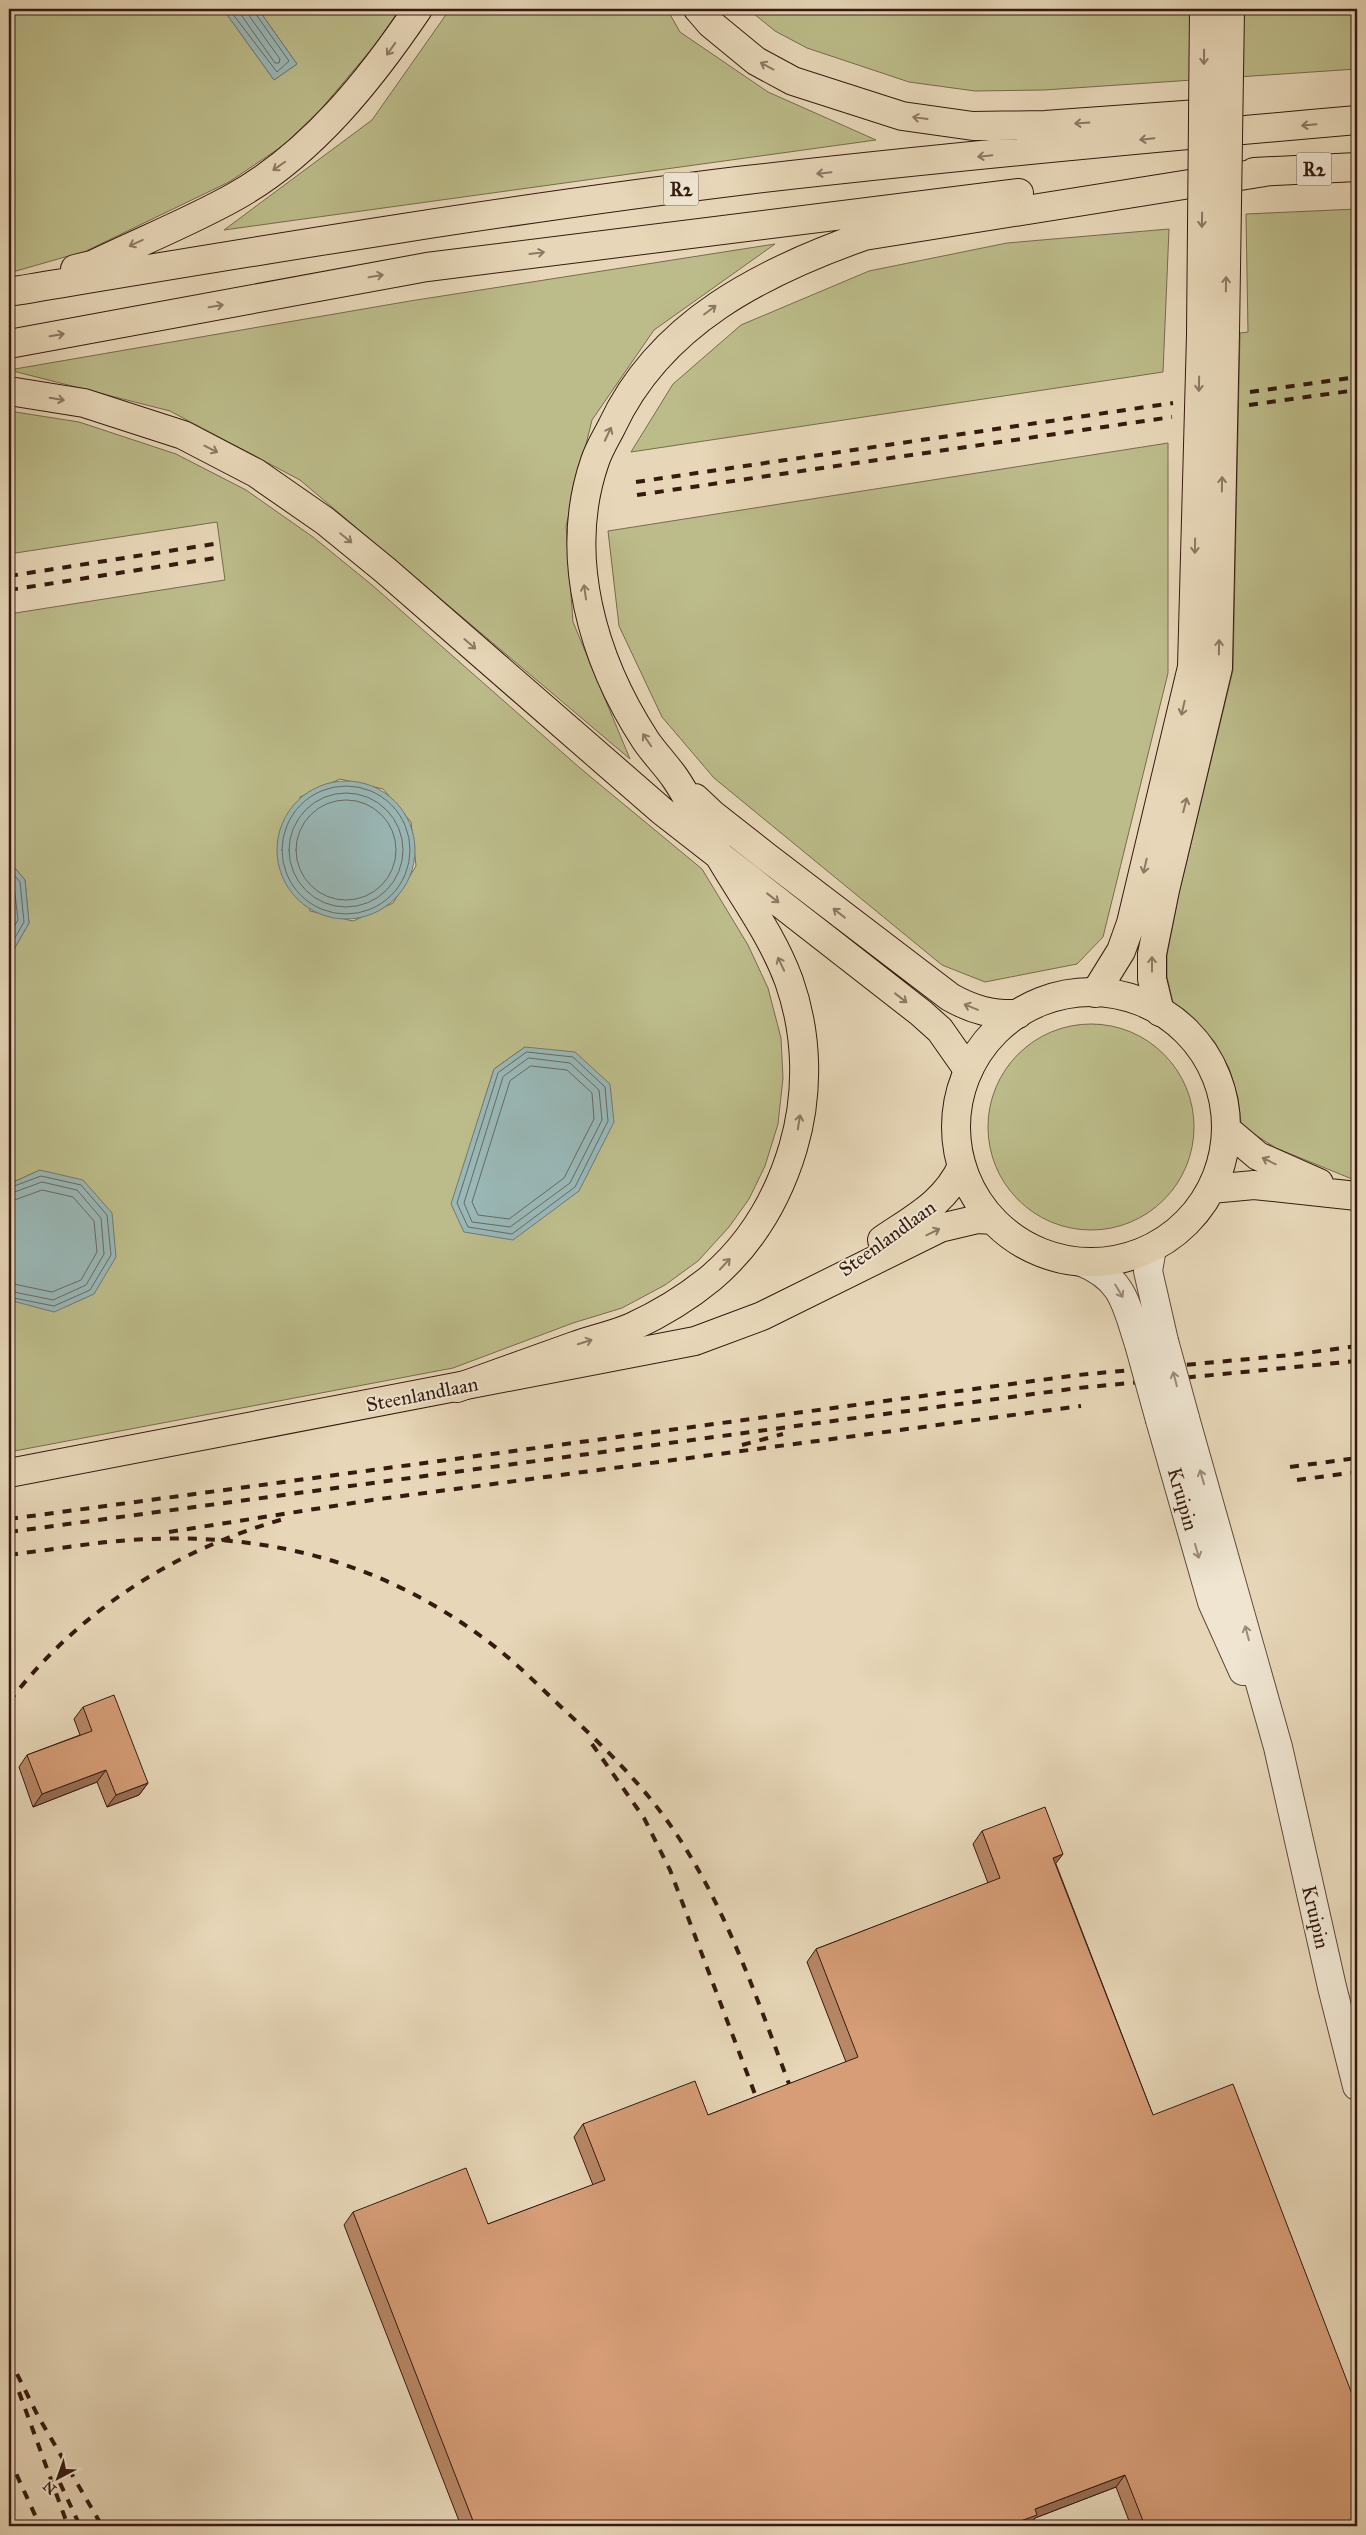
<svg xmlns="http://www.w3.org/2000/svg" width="1366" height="2535" viewBox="0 0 1366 2535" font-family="'IM FELL Great Primer',serif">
  <rect width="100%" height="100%" fill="#e7d7b8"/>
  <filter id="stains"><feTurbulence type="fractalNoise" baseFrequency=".004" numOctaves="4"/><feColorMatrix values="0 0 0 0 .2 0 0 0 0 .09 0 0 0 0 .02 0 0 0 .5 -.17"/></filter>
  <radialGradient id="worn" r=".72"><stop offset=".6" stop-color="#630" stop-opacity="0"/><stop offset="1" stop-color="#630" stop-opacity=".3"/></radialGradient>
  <path fill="#bcbc8a" stroke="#796b4d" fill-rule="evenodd" d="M9,9H223L274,80L297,64L258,9H400L375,45L321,109L284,145L229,182L86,251L9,273Z
    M450,9H667L680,32L768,92L876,140L224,230L372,120Z
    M748,9H1357V69L1044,90L975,91L909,82L807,48L775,31Z
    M1357,209V1181L1276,1148L1246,1129L1241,1123L1238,1098L1229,1068L1214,1041L1193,1018L1173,1003L1167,977V955L1179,893L1233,670L1240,333L1248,332L1246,214Z
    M1169,229L1163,372L631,452L673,384L741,325L869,271L1007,243Z
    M775,244L654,330L592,420L566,526L573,622L630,759L300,480L170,411L9,370L410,301Z
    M9,411L79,422L176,454L246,490L313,537L372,585L580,768L702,869L748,945L768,988L781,1038L783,1078L778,1124L765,1166L749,1199L729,1227L698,1261L665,1285L622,1308L573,1323L453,1368L9,1452V1300L11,1302L40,1170L9,1184V958L29,923L25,880L9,861V614L225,580L217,522L9,554ZM340,779L383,789L411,822L416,866L393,903L353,921L310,911L300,797ZM525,1047L474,1134L494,1069Z
    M1168,443V673L1103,937L1077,964L985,982L942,965L714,778L662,717L619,626L608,531Z
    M988 1127a103 103 0 1 1 206 0a103 103 0 1 1-206 0Z"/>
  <path fill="#99b8b7" stroke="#717974" d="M223,9H258L297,64L274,80Z
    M277 850a69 69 0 1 1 138 0a69 69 0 1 1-138 0Z
    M9,861L25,880L29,923L9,958Z
    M525,1047L575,1052L610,1084L614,1122L579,1191L513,1240L464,1232L451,1204L494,1069Z
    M40,1170L83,1180L112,1213L116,1257L94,1294L54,1312L9,1300V1184Z"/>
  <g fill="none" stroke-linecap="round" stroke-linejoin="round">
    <path stroke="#686964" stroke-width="1" d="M229,9L277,72L289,61L255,13L254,9
      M237,9L275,63H279L280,59L250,17L248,9
      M282 850a64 64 0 1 1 128 0a64 64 0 1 1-128 0Z
      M289 850a57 57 0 1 1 114 0a57 57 0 1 1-114 0Z
      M296 850a50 50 0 1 1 100 0a50 50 0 1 1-100 0Z
      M9,869L20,882L24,922L9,948
      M9,878L14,885L18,920L9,936
      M527,1052L573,1057L605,1087L608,1121L575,1187L512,1234L468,1227L457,1203L498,1073Z
      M529,1058L570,1063L599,1090L602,1120L570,1183L510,1227L472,1222L464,1203L503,1077Z
      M531,1066L567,1070L592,1093L594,1119L564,1178L509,1219L478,1215L472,1202L510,1081Z
      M9,1188L41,1176L81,1185L107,1215L111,1255L90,1290L54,1306L9,1297
      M9,1194L42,1182L77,1190L101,1218L104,1254L86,1285L53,1300L9,1291
      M9,1202L42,1190L73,1197L94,1221L97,1252L81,1280L52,1292L9,1283"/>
    <g stroke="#62493a" stroke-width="30">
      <path id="minor" d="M1152,1248L1148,1271L1164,1341
        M1082,1262C1124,1279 1126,1305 1139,1344
        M1185,1418L1278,1747L1332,1987L1357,2086
        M1160,1420L1212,1602L1243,1671"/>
    </g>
    <g stroke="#361a10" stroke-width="30">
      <path id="major" d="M956 1127a135 135 0 1 1 270 0a135 135 0 1 1-270 0Z
        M1226,1129L1258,1156L1319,1183
        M1211,1189L1254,1185L1357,1196
        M882,1240C914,1218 945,1203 962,1166
        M9,1473L695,1341L762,1316L940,1228L978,1219L993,1220"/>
    </g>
    <g stroke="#361a10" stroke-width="30">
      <path id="highway" d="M698,9L711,24L756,61L793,81L902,116L973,126L1045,125L1226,112
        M1254,172L1357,167
        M75,269L92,265C139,242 190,222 236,196C312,153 370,80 418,9
        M9,292C251,252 494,211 738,181C944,157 1151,138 1357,120
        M9,344L427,267L1019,193
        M9,391L84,403L183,435L256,473L325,521L385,570L662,811L921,1013L940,1030L968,1070
        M695,798L712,814L768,858L950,997C973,1010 992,1015 1018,1014
        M1095,993L1121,951L1131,923L1192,667L1201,335
        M1160,1012L1152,979V954L1165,890L1218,668L1225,333
        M457,1388C496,1374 535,1360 574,1346C593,1339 614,1335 632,1327C660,1314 688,1297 711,1278C751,1244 778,1198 793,1148C809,1094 808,1035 789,981C773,937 744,898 721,859C705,832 692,803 675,778C666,765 655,754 646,741C593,660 562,556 595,461C599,449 606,438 612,426C660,323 762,272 864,236L1271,171"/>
    </g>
    <use href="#minor" stroke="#efe5d1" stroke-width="28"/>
    <use href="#major" stroke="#e7d7b8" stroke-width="28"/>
    <use href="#highway" stroke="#e7d7b8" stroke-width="28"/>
    <path stroke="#361a10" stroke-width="4" stroke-dasharray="9 9" stroke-linecap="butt" d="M1250,392L1357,377
      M1249,405L1357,390
      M636,482L1173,403
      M637,495L1172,417
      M9,576L220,543
      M9,590L222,557
      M742,1445L783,1434
      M1290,1467L1357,1458
      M1297,1480L1357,1472
      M9,1519L1078,1375L1291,1355L1357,1346
      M9,1532L1078,1388L1357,1361
      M169,1532L372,1500L1081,1406
      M98,1543C241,1527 369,1552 486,1640C512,1659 535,1682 559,1705C602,1745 644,1785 677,1835C730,1915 760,2008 794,2097
      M9,1555L105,1542
      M9,1702C79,1610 176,1549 287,1518
      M592,1744L644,1818L670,1870L761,2110
      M9,2358L38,2416L102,2526
      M19,2392L68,2526
      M9,2458L40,2526
      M60,2483L80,2526"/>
    <g stroke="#62493a" stroke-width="30" stroke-linecap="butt">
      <path id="minor-bridge" d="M1164,1341L1185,1418
        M1139,1344L1160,1420"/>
    </g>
    <g stroke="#361a10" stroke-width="30" stroke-linecap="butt">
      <path id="highway-bridge" d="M1225,333L1230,9
        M1201,335L1204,9"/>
    </g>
    <use href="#minor-bridge" stroke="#efe5d1" stroke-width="28"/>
    <use href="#highway-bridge" stroke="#e7d7b8" stroke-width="28"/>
  </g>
  <path fill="#b88766" stroke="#361a10" d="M83,1707L148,1783L139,1795L107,1807L97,1782L33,1807L19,1767L27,1755L80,1735L74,1719Z
    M982,1831L1056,1864L1153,2115L1357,2526H1131L1116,2487L1035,2518L1029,2526H461L344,2225L353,2212L488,2224L593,2185L574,2137L583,2124L708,2115L846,2062L807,1962L816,1949L988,1883L973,1844Z"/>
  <path fill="#966e53" stroke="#361a10" d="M106,1770L97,1782L33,1807L42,1794Z
    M148,1783L139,1795L107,1807L116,1795Z
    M1063,1854L1054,1866L1053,1858Z
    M1125,2475L1116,2487L1035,2518L1029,2526H1007L1035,2509Z"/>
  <path fill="#d69d77" stroke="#361a10" d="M114,1695L148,1783L116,1795L106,1770L42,1794L27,1755L92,1731L83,1707Z
    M1045,1807L1063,1854L1053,1858L1153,2115L1233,2084L1357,2407V2526H1145L1125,2475L1035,2509L1037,2515L1007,2526H475L353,2212L466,2168L488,2224L605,2180L583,2124L695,2081L708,2115L858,2057L816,1949L1000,1878L982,1831Z"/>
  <defs><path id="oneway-shaft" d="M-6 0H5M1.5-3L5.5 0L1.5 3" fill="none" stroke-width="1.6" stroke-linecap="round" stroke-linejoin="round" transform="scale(1.25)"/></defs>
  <g stroke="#8e7864">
    <use href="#oneway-shaft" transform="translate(391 49) rotate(125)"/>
    <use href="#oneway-shaft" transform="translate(1204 57) rotate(91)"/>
    <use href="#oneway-shaft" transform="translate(767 66) rotate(-152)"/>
    <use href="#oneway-shaft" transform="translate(920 118) rotate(-172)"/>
    <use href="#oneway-shaft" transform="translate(1082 123) rotate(176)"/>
    <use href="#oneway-shaft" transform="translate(1309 125) rotate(175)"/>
    <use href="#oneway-shaft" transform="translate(1147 139) rotate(174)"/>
    <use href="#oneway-shaft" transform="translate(985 156) rotate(174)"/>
    <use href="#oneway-shaft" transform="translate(279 166) rotate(145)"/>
    <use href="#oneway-shaft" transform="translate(824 173) rotate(174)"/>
    <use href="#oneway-shaft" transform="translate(1202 220) rotate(91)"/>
    <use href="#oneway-shaft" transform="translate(136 243) rotate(155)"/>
    <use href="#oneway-shaft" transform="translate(537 253) rotate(-7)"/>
    <use href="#oneway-shaft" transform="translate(376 276) rotate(-10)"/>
    <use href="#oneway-shaft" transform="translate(1226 284) rotate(-89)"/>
    <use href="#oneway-shaft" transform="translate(216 306) rotate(-10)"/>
    <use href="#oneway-shaft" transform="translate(710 310) rotate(-37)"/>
    <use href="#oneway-shaft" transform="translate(57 335) rotate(-10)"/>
    <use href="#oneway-shaft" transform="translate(1199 384) rotate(91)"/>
    <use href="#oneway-shaft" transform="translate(57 399) rotate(9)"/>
    <use href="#oneway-shaft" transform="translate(608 434) rotate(-65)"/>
    <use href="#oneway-shaft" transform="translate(211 449) rotate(27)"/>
    <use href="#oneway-shaft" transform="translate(1222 484) rotate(-89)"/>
    <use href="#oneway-shaft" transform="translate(346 538) rotate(39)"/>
    <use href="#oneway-shaft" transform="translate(1195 546) rotate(91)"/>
    <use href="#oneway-shaft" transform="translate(585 592) rotate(-98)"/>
    <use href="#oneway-shaft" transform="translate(470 644) rotate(41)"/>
    <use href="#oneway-shaft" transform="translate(1219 647) rotate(-89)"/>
    <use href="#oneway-shaft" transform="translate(1183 708) rotate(103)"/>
    <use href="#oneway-shaft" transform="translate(647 740) rotate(-124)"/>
    <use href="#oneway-shaft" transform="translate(1185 805) rotate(-76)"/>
    <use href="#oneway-shaft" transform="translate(1145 866) rotate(103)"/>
    <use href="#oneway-shaft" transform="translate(773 898) rotate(38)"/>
    <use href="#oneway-shaft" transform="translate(839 913) rotate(-142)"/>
    <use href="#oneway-shaft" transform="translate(781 964) rotate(-115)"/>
    <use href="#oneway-shaft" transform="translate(1152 964) rotate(-90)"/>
    <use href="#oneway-shaft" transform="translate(901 998) rotate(38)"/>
    <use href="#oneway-shaft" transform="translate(971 1007) rotate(-158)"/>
    <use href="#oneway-shaft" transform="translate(799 1122) rotate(-81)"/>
    <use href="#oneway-shaft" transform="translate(1269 1161) rotate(-154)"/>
    <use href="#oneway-shaft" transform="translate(933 1232) rotate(-26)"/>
    <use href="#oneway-shaft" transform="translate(725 1264) rotate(-47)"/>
    <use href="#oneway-shaft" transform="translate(585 1342) rotate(-18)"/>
  </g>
  <g stroke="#9c8a7a">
    <use href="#oneway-shaft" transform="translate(1119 1291) rotate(59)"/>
    <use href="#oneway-shaft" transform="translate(1175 1379) rotate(-105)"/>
    <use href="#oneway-shaft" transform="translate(1202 1477) rotate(-106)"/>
    <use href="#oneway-shaft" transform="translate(1197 1551) rotate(74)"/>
    <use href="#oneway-shaft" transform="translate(1247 1633) rotate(-105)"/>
  </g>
  <g text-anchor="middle" stroke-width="4" stroke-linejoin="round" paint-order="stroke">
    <g fill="#efe5d1" stroke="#6e574a" stroke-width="1">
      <rect x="1296.5" y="152.5" width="35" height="33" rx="4"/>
      <rect x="663.5" y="172.5" width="35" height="33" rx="4"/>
    </g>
    <g font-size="19" font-weight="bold" fill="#361a10">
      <text x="1314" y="176">R2</text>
      <text x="681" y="196">R2</text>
    </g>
    <g font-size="20" fill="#361a10" stroke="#efe5d1">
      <text transform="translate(887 1238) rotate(-36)" y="7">Steenlandlaan</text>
      <text transform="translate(422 1394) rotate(-11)" y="7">Steenlandlaan</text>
      <text transform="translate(1183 1499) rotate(74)" y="7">Kruipin</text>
      <text transform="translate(1316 1917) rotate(77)" y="7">Kruipin</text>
    </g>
  </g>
  <rect width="1366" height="2535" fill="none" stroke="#e7d7b8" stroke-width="30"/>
  <rect x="10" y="10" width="1346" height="2515" fill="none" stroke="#361a10" stroke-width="2.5"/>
  <rect x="15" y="15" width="1336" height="2505" fill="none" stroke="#361a10"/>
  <g transform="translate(58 2478) rotate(221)" stroke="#efe5d1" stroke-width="4" paint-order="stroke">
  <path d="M0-4L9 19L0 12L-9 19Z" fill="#361a10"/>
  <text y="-8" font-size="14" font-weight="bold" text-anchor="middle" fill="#361a10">N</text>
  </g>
  <rect width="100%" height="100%" filter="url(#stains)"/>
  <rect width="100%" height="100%" fill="url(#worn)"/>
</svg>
